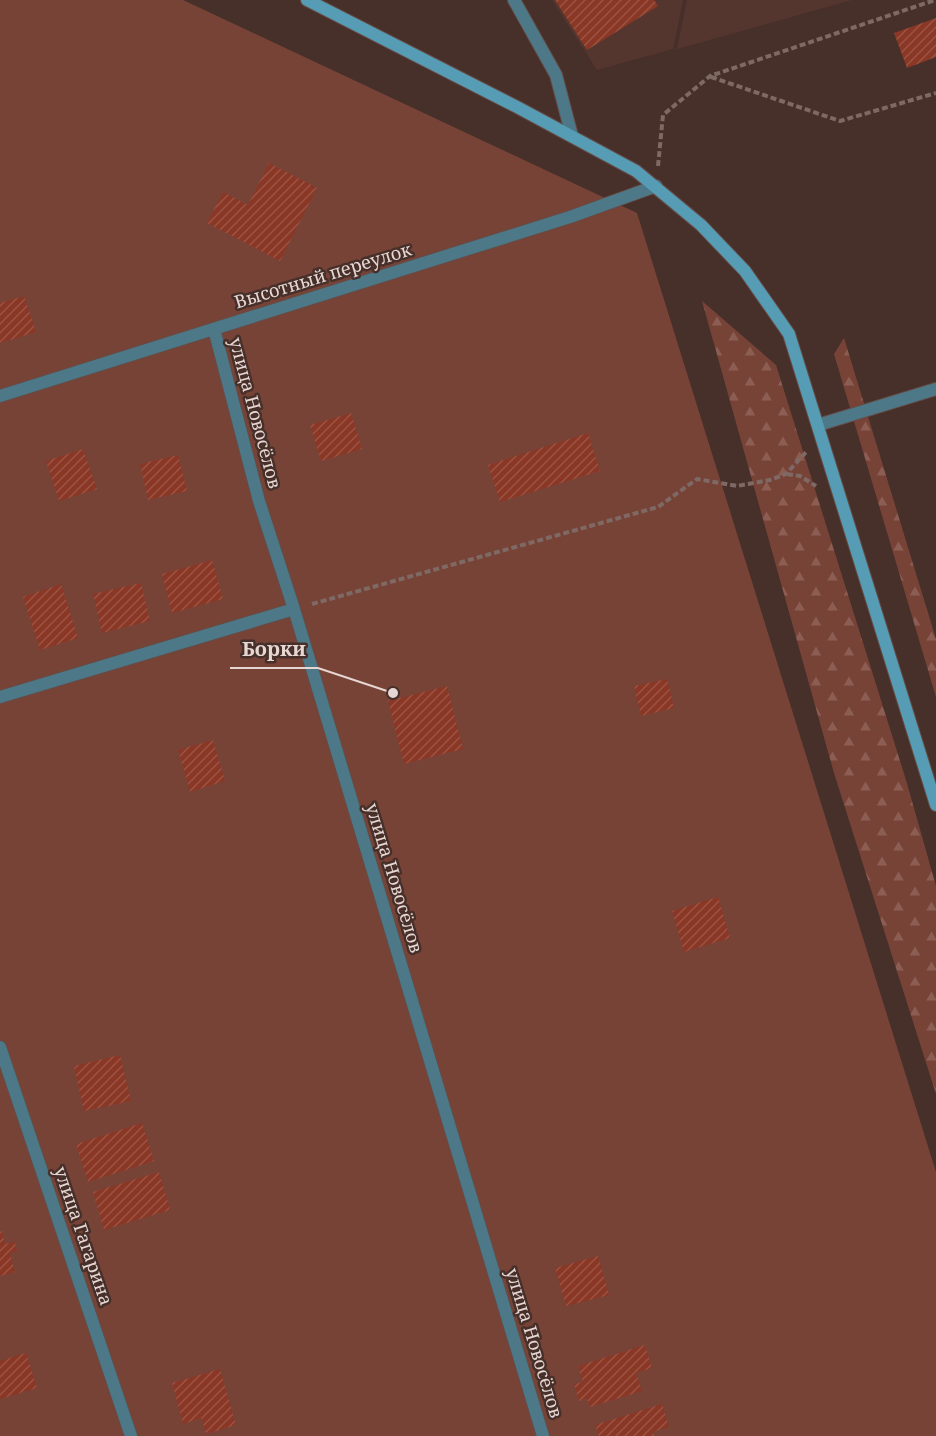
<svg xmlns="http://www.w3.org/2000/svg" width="936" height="1436" viewBox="0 0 936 1436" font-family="'Noto Serif',serif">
  <defs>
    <pattern id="forest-firs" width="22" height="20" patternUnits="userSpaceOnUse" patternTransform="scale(1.5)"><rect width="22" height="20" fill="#784337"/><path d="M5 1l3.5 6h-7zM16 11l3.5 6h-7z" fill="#8b5d53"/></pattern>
    <pattern id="building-hatch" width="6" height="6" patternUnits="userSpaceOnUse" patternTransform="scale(1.5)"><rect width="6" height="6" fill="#8a3725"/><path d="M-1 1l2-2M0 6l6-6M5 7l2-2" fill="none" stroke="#9a5344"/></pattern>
  </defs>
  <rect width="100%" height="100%" fill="#472f2a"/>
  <path fill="#55362e" d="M552,0H683L673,49L597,70Z
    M687,0H852L677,49Z"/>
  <path fill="url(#forest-firs)" d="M702,301L776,365L906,780L936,886V1094L834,773Z
    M844,338L936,639V697L834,354Z"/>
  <path fill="#784337" d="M0,0H183L637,213L936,1172V1436H0Z"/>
  <path fill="url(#building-hatch)" d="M555,0H654L658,6L587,50Z
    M936,18V57L907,68L894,33Z
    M269,163L317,188L280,261L207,223L223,192L248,205Z
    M24,296L36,332L0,343V303Z
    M351,413L362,449L321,461L310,425Z
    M588,433L600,471L500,502L488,465Z
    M83,449L97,489L59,501L46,461Z
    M178,455L187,491L148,500L140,464Z
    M212,560L223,599L172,613L162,574Z
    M141,583L150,621L102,633L93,594Z
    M61,584L78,638L40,650L23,597Z
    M667,679L674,708L641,716L634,686Z
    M447,686L463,749L404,764L388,701Z
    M213,740L225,781L190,792L178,750Z
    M718,897L730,938L684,952L672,911Z
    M120,1055L131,1101L84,1111L74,1066Z
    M142,1123L154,1161L88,1182L76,1144Z
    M159,1172L170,1210L104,1230L93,1192Z
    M2,1231L5,1244L15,1242L17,1251L10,1253L15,1272L0,1276V1232Z
    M598,1256L609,1295L566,1306L555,1268Z
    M645,1345L652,1368L636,1373L642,1391L590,1407L587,1398L579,1401L574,1384L583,1382L578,1366Z
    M26,1353L37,1388L0,1399V1361Z
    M220,1369L236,1425L206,1434L202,1418L183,1424L172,1383Z
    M662,1404L669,1427L653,1432L654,1436H599L595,1425Z"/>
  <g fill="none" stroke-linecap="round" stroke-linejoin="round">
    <g stroke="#644d48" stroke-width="14">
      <path id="street" d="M514,0L556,75L572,136
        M214,329L259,501L294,609L543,1436
        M0,396L570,217L656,186
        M818,425L936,389
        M0,697L294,609
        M0,1047L131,1436"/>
    </g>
    <g stroke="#644d48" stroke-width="14">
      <path id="secondary" d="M307,0L517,107L636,171L701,225L745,271L789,334L936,805"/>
    </g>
    <path stroke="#7e6964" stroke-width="4" stroke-dasharray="6 3" stroke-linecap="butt" d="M711,77L840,121L936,93
      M658,166L663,115L710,76L935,0
      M787,474L800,476L816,486
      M312,604L658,507L697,479L737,486L770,480L786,474L807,451"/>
    <use href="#street" stroke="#4d7888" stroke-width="12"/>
    <use href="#secondary" stroke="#569cb5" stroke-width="12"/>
  </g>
  <g text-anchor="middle" stroke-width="5" stroke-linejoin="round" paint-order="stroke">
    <g font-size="18" fill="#e6d7d3" stroke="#472f2a">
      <text transform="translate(323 276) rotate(-17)" y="6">Высотный переулок</text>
      <text transform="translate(255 413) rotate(75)" y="6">улица Новосёлов</text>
      <text transform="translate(394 878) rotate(73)" y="6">улица Новосёлов</text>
      <text transform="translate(83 1236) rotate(71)" y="6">улица Гагарина</text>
      <text transform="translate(534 1343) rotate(73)" y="6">улица Новосёлов</text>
    </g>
  </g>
  <path fill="none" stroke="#e6d7d3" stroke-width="2" d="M393 693L318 668H230"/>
  <circle fill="#e6d7d3" stroke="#472f2a" stroke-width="2" cx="393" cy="693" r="6"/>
  <g font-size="20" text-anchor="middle" font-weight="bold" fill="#e6d7d3" stroke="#472f2a" stroke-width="5" stroke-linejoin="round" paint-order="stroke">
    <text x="274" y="656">Борки</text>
  </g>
</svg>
